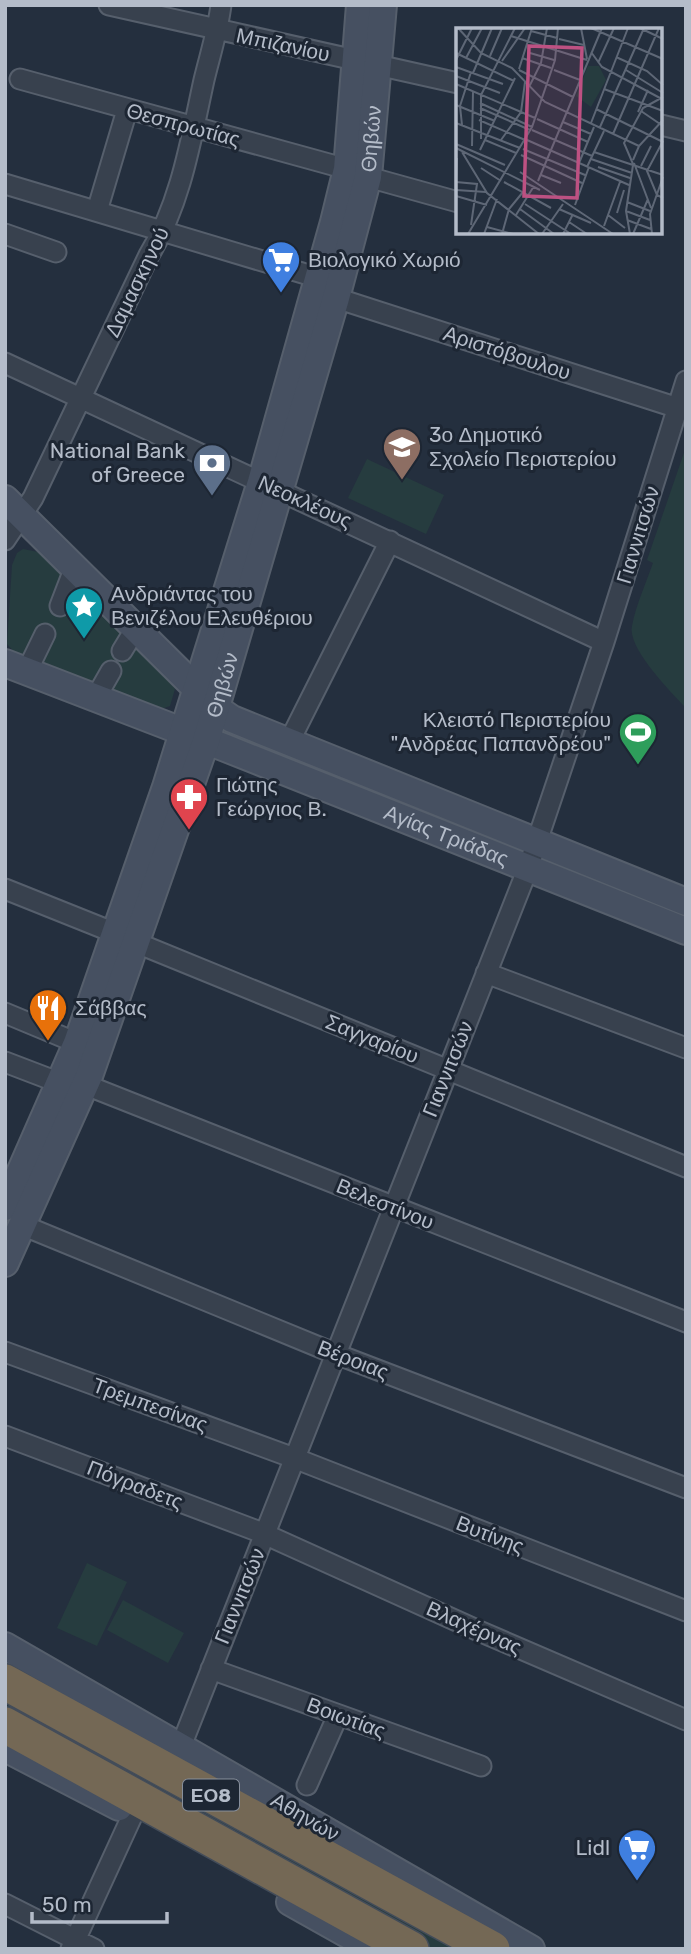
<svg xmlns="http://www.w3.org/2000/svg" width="691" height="1954" viewBox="0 0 691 1954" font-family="Rubik,sans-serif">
  <rect width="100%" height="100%" fill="#242f3e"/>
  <path fill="#263c3f" d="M686,447V708C671,692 627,648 632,626C636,605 646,583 653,563L647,560Z
    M367,459L444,495L426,534L348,498Z
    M23,549L38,552L167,675L175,689L170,706L158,710L19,657L7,644L12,565L17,553Z
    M240,732L512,840L508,849L237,741Z
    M87,1563L127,1582L97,1646L57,1628Z
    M123,1600L184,1633L168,1663L107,1630Z
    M5,1697L462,1949H433L5,1713Z"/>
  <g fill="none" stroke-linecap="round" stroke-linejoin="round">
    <g stroke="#565f6c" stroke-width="23">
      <path id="street" d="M109,5L458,83
        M20,79L347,169
        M661,125L686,131
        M368,177L458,202
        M5,184L319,278
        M97,211L127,110
        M5,234L56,252
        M336,298L678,408
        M5,363L604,642
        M5,540L33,498L149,255C181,203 191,139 204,80C210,55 218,30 221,5
        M60,606L75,567
        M122,651L136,628
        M27,671L45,634
        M95,699L111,671
        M289,742L390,541
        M5,889L115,933
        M137,943L686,1167
        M486,973L686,1048
        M5,1013L77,1043
        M5,1062L60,1083
        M86,1085L686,1322
        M22,1225L336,1354L686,1488
        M5,1352L294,1458L686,1611
        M5,1436L260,1532L479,1631L686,1720
        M211,1669L481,1766
        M181,1746L528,868L604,642L686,381
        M307,1785L338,1715
        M5,1904L94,1949
        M71,1949L133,1814"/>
    </g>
    <g stroke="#565f6c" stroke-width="30">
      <g id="secondary">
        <path d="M5,499L216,708L232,719L686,902"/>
        <path id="s1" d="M5,663L223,747L686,931"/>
        <path d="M5,1207L77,1043L166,787L261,482L334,222L347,169L360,5"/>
        <path id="s2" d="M5,1263L89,1076L206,741L336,298L368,177L383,5"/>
        <path d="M5,1646L531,1949"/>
        <path d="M5,1748L119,1807"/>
        <path d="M290,1902L374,1949"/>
      </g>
    </g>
    <g stroke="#434c59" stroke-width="38">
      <path id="highway" d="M5,1682L492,1949
        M5,1725L411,1949"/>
    </g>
    <use href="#street" stroke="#38414e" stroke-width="19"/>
    <use href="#secondary" stroke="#465061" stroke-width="26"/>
    <use href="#highway" stroke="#746855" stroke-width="35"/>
  </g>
  <defs>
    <g id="supermarket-pin" transform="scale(2.0125)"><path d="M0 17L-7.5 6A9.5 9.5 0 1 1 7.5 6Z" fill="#3f7fe0" stroke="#1d2633"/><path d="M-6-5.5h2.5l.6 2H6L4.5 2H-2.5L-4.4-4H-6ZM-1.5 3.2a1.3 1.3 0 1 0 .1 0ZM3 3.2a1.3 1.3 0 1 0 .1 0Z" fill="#fff"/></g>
    <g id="school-pin" transform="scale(2.0125)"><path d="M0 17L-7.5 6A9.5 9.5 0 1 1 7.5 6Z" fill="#8d6e63" stroke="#1d2633"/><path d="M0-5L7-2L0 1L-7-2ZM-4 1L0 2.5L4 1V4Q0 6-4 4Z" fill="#fff"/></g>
    <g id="bank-pin" transform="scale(2.0125)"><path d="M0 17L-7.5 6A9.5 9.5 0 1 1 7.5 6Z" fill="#5c6f8a" stroke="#1d2633"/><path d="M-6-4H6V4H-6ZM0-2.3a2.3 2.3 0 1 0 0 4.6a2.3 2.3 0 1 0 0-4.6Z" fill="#fff"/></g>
    <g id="sight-pin" transform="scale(2.0125)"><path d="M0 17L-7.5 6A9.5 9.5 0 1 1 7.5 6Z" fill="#0f9aa8" stroke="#1d2633"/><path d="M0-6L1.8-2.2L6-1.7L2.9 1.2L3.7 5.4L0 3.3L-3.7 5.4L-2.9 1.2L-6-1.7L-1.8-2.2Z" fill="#fff"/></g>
    <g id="stadium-pin" transform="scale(2.0125)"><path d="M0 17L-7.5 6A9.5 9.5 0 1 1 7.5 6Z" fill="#2e9e5b" stroke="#1d2633"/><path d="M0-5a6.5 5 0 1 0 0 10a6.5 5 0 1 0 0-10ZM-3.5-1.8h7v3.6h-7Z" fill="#fff"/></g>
    <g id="pharmacy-pin" transform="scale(2.0125)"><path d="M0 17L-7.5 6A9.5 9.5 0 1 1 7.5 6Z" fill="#e0444e" stroke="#1d2633"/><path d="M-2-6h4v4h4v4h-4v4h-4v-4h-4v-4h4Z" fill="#fff"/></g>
    <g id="restaurant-pin" transform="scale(2.0125)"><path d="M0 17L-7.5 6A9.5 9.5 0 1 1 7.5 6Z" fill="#e8710a" stroke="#1d2633"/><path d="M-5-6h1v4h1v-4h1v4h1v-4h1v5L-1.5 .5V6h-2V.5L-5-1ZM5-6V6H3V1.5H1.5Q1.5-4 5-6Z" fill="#fff"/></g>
  </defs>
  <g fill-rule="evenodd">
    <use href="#supermarket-pin" x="281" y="260"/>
    <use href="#school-pin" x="402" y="447"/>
    <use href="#bank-pin" x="212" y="463"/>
    <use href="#sight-pin" x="84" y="606"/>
    <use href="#stadium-pin" x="638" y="732"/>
    <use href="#pharmacy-pin" x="189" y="797"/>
    <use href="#restaurant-pin" x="48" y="1008"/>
    <use href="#supermarket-pin" x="637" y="1848"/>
  </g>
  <g text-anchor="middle" stroke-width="6" stroke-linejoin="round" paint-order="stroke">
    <rect fill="#1d2633" stroke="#878f9c" stroke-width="2" x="183" y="1779.5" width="56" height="31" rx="5"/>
    <g font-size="19" font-weight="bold" fill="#b4bcc9">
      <text x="211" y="1802">ΕΟ8</text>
    </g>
    <g font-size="21" fill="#b4bcc9" stroke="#1d2633">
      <text transform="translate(283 45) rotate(12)" y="7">Μπιζανίου</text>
      <text transform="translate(183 125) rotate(15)" y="7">Θεσπρωτίας</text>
      <text dy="7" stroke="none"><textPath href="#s2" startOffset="1185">Θηβών</textPath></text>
      <text transform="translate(137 282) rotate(-64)" y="7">Δαμασκηνού</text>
      <text transform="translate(507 353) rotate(18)" y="7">Αριστόβουλου</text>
      <text transform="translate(305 502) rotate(24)" y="7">Νεοκλέους</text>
      <text transform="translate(638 535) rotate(-73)" y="7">Γιαννιτσών</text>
      <text dy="7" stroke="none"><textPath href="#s2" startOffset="618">Θηβών</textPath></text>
      <text dy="7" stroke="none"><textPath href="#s1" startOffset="474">Αγίας Τριάδας</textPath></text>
      <text transform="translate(372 1039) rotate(22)" y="7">Σαγγαρίου</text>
      <text transform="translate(448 1069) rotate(-68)" y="7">Γιαννιτσών</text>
      <text transform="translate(385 1204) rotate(22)" y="7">Βελεστίνου</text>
      <text transform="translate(353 1360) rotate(21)" y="7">Βέροιας</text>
      <text transform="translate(150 1405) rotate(20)" y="7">Τρεμπεσίνας</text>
      <text transform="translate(135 1485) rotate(21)" y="7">Πόγραδετς</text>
      <text transform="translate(490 1535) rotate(21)" y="7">Βυτίνης</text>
      <text transform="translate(240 1596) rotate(-68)" y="7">Γιαννιτσών</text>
      <text transform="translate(474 1628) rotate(24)" y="7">Βλαχέρνας</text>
      <text transform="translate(346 1718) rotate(20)" y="7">Βοιωτίας</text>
      <text transform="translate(305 1817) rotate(30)" y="7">Αθηνών</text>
    </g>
    <g font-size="21" fill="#b4bcc9" stroke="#1d2633" text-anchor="start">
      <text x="308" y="267">Βιολογικό Χωριό</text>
      <text x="429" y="442">3ο Δημοτικό<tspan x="429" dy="24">Σχολείο Περιστερίου</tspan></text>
      <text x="185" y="458" text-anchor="end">National Bank<tspan x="185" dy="24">of Greece</tspan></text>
      <text x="111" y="601">Ανδριάντας του<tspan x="111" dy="24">Βενιζέλου Ελευθέριου</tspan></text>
      <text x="611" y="727" text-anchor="end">Κλειστό Περιστερίου<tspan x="611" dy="24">"Ανδρέας Παπανδρέου"</tspan></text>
      <text x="216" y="792">Γιώτης<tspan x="216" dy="24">Γεώργιος Β.</tspan></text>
      <text x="75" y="1015">Σάββας</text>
      <text x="610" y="1855" text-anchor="end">Lidl</text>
    </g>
  </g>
  <g transform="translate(456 28)">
    <rect width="206" height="206" fill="#242f3e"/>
    <path d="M132,38H143L150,52L135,79L120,68Z" fill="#263c3f"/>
    <path fill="none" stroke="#5e6776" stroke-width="2" d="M2,0L25,25L56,40L89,74L183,118M125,0L131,31M135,0L207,31M184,0L207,11M75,3L101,10M55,8L131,32M103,11L128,17M135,24L146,39L204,70M0,25L58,53M74,25L98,32M34,28L46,0M160,29L191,43L207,57M10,30L26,0M66,30L95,40M0,32L16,0M46,33L69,0M142,35L158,0M0,39L47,56M63,41L76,0M63,42L117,69M98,42L124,52M170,42L207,65M17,45L36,0M0,48L44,65M0,56L79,90M73,59L85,35L91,0M148,61L207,83M24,75L76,99M0,77L39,93M24,80L74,102M140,81L207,114M185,83L207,98M182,84L192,62M81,91L132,114M23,92L69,112M107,94L135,106M0,95L64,120M135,95L172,0M6,97L4,78L15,44M144,99L188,0M76,102L136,128M157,106L203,0M25,111V67L59,0M29,112L60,125M45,112L65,84L69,54M71,112L173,157M207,113L191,143L201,167L207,170M0,116L49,137M16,118L17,64M0,120L84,162M67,121L129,147M24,122L59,50M6,124L31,165L83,206M138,124L207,147M65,127L126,155M135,131L176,145M177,132L183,118L207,92M123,135L138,99M178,135L195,180M177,136L168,115L187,80L207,69M185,138L195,118M131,139L148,103M142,139L174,150M25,140L45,153M64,144L157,206M85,147L105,155M0,153L1,130M82,153L146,0M0,154L21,156L15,197M48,154L95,180M0,162L30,164M0,168L31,177M171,174L194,183M69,176L115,206M119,177L133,139M64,181L98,206M103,181L135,195M170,183L194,192M161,185L168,162M60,187L78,158M152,187L169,200M171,192L195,201M113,194L131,206M148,198L164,154M31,199L57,206M12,206L76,99L99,32L102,0M28,206L41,171M46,206L53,181L67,164M86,206L107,176M107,206L117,186M174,206L170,183L177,137M177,206L192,171M196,206L194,186L207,149"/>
    <path fill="#bd5182" fill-opacity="0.15" stroke="#bd5182" stroke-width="3.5" d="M73,18L126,20L121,170L68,168Z"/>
    <rect width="206" height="206" fill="none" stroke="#b4bcc9" stroke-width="3.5"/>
  </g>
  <rect width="691" height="1954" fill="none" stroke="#b4bcc9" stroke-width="14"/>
  <path d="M32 1912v10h135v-10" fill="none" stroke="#b4bcc9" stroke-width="3.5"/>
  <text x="42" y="1912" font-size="21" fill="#b4bcc9" stroke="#1d2633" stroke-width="5" paint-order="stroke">50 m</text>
</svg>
